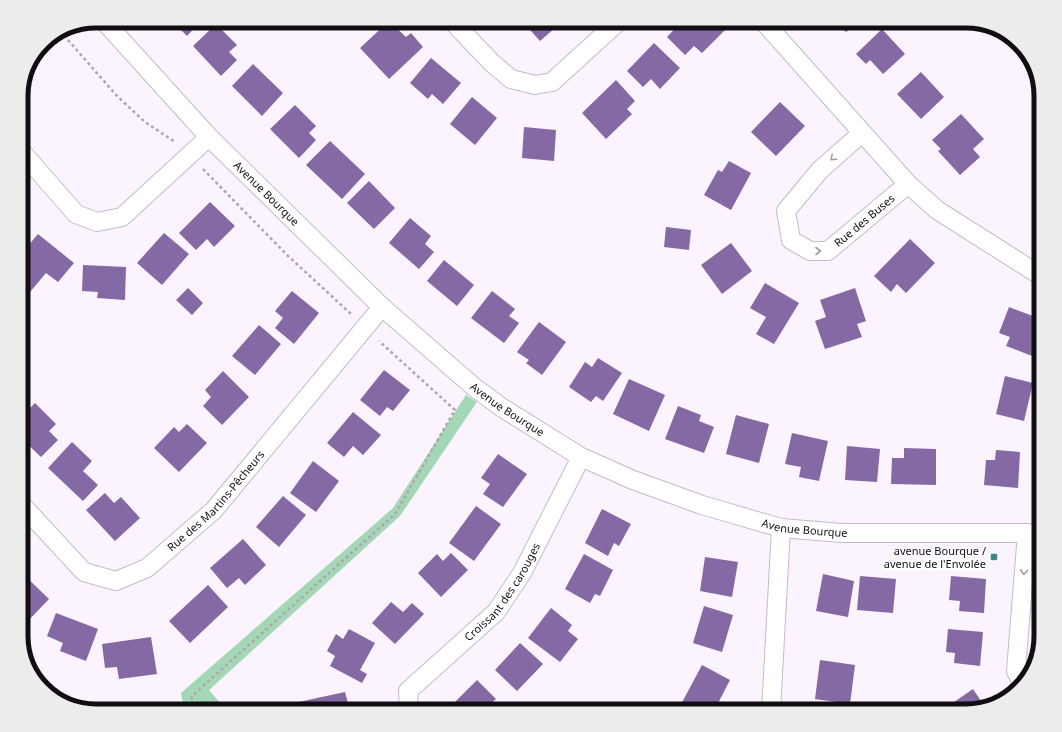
<svg xmlns="http://www.w3.org/2000/svg" width="1062" height="732" viewBox="0 0 1062 732" font-family="'Noto Sans',sans-serif">
  <rect width="100%" height="100%" fill="#fbf3fd"/>
  <path fill="#a3d7b6" d="M466,395L477,402L400,516L209,690L227,711H184L181,693L393,508Z"/>
  <path fill="#8569a4" d="M172,21H201L187,36Z
    M389,21L406,37L411,33L423,47L389,79L360,48Z
    M522,21H563L540,41Z
    M682,21H716L725,30L702,53L694,46L685,55L667,37Z
    M836,21H859L846,32Z
    M216,24L237,45L229,52L237,60L221,76L193,46Z
    M882,29L905,54L883,74L870,60L866,64L856,54Z
    M654,43L680,68L660,89L651,79L643,87L627,71Z
    M431,58L461,83L443,104L432,94L428,99L410,83Z
    M253,64L283,93L262,116L232,86Z
    M921,72L944,97L921,119L897,94Z
    M616,80L635,101L627,109L632,114L606,139L582,113Z
    M472,97L497,118L475,145L450,124Z
    M780,102L805,126L776,156L751,132Z
    M295,105L316,126L309,133L316,140L299,158L270,129Z
    M961,114L984,139L973,149L980,157L960,175L938,151L941,149L932,140Z
    M524,127L556,130L554,161L522,158Z
    M330,141L365,174L342,199L306,165Z
    M729,161L751,173L731,210L704,195L718,170L722,172Z
    M369,181L395,208L374,229L347,203Z
    M210,202L235,226L214,247L207,239L196,250L179,233Z
    M410,218L431,236L425,244L434,252L419,269L389,243Z
    M666,227L691,230L689,250L664,247Z
    M164,233L189,254L162,285L137,263Z
    M38,234L74,263L58,282L46,273L30,292L21,284V254Z
    M910,239L935,263L906,293L897,284L891,292L874,276Z
    M731,243L752,271L722,294L701,265Z
    M444,260L474,285L457,306L427,281Z
    M83,265L126,267L125,300L97,298L98,292L82,291Z
    M765,283L799,303L774,344L756,334L766,317L750,308Z
    M188,288L203,303L192,315L176,300Z
    M855,288L866,321L857,324L862,337L825,349L815,321L826,317L820,300Z
    M292,291L319,313L294,344L275,328L283,318L275,311Z
    M492,291L515,309L509,316L519,323L504,343L471,318Z
    M1009,307L1041,319L1040,359L1006,346L1010,337L999,333Z
    M539,322L566,342L542,375L526,363L529,360L517,352Z
    M259,325L281,344L255,375L232,356Z
    M598,358L622,373L603,401L596,396L591,402L569,387L585,362L592,367Z
    M384,370L410,390L393,411L387,407L380,416L360,400Z
    M223,371L249,397L222,425L203,406L211,397L205,390Z
    M1005,376L1033,383L1024,421L996,414Z
    M629,379L665,395L649,431L613,414Z
    M35,403L56,424L49,431L58,440L41,457L21,438V417Z
    M678,406L701,415L699,421L714,427L704,453L665,439Z
    M353,412L381,435L363,455L353,446L344,457L327,443Z
    M736,415L769,424L759,463L726,454Z
    M187,424L207,443L179,472L154,448L174,427L179,432Z
    M792,433L828,441L819,481L799,477L801,467L785,464Z
    M72,442L92,461L83,471L98,485L83,501L48,468Z
    M847,446L880,449L877,482L845,480Z
    M904,448L936,449V485L891,484L892,458H904Z
    M996,450L1020,452L1018,488L984,485L986,460H995Z
    M498,454L527,474L503,507L483,494L490,484L481,478Z
    M313,461L339,481L316,512L290,493Z
    M105,493L114,503L121,497L140,518L115,541L86,510Z
    M283,496L306,515L279,547L256,527Z
    M476,506L501,524L474,561L449,543Z
    M602,509L631,524L619,546L614,543L608,556L585,543Z
    M243,539L266,565L245,585L239,578L227,588L210,568Z
    M451,553L468,570L441,597L418,573L437,554L443,561Z
    M584,554L613,570L600,596L595,594L590,603L565,589Z
    M705,557L738,562L732,597L700,591Z
    M21,572L49,599L26,623L21,618Z
    M823,574L854,581L848,617L816,611Z
    M860,576L896,579L893,613L857,610Z
    M951,576L986,579L984,613L959,611L960,601L949,600Z
    M208,585L228,607L190,643L169,621Z
    M391,602L403,612L412,603L424,614L395,644L372,623Z
    M704,606L733,615L722,652L693,643Z
    M551,608L572,625L568,631L578,639L560,662L528,638Z
    M56,613L98,629L86,661L60,651L63,643L47,636Z
    M349,629L375,643L360,670L367,674L362,683L330,666L335,656L327,651L336,634L343,639Z
    M948,629L983,632L980,666L954,663L955,653L946,652Z
    M151,637L157,674L119,679L117,667L105,668L102,644Z
    M520,643L543,664L517,691L495,670Z
    M820,660L855,665L850,704L815,699Z
    M702,665L730,680L714,711H685L679,708Z
    M477,680L496,699L487,707L490,711H451L448,709Z
    M973,689L985,707L967,711H941Z
    M345,692L350,711H296L294,703Z"/>
  <g fill="none" stroke-linecap="round" stroke-linejoin="round">
    <g stroke="#c6baca" stroke-width="20">
      <g id="minor">
        <path id="s1" d="M104,21L209,137L382,307L474,387L501,407L581,457L633,480L702,505L781,528L842,533H1027L1041,535"/>
        <path d="M452,21L492,63L511,79L535,85L552,82L619,21"/>
        <path d="M763,21L908,184L937,210L1041,276"/>
        <path id="s2" d="M862,133L820,170L786,211L791,240L810,251H828L908,184"/>
        <path d="M21,151L76,214L97,222L122,217L209,137"/>
        <path id="s3" d="M21,504L84,572L116,581L147,568L214,510L382,307"/>
        <path d="M1022,684L1016,671L1027,533"/>
        <path id="s4" d="M409,711L408,691L496,612L522,573L581,457"/>
        <path d="M771,711L781,528"/>
      </g>
    </g>
    <path stroke="#ada6ae" stroke-width="2.5" stroke-dasharray="3 3" stroke-linecap="butt" d="M60,31L118,97L145,122L175,142
      M203,169L287,255L351,314
      M189,711L192,696L395,514L455,410L379,341"/>
    <use href="#minor" stroke="#fff" stroke-width="18"/>
  </g>
  <defs><path id="oneway-chevron" d="M-2-3.5L2.5 0L-2 3.5" fill="none" stroke-width="1.6" stroke-linecap="round" stroke-linejoin="round"/></defs>
  <g stroke="#a09ea1">
    <use href="#oneway-chevron" transform="translate(833 158) rotate(138)"/>
    <use href="#oneway-chevron" transform="translate(818 251)"/>
    <use href="#oneway-chevron" transform="translate(1024 572) rotate(94)"/>
  </g>
  <rect fill="#3e8789" stroke="#fff" stroke-width="1.5" x="990" y="553" width="8" height="8" rx="2"/>
  <g text-anchor="middle" stroke-width="4" stroke-linejoin="round" paint-order="stroke">
    <g font-size="11" fill="#120d13" stroke="#fff">
      <text dy="4" stroke="none"><textPath href="#s1" startOffset="237">Avenue Bourque</textPath></text>
      <text dy="4" stroke="none"><textPath href="#s2" startOffset="226">Rue des Buses</textPath></text>
      <text dy="4" stroke="none"><textPath href="#s1" startOffset="561">Avenue Bourque</textPath></text>
      <text dy="4" stroke="none"><textPath href="#s3" startOffset="256">Rue des Martins-Pêcheurs</textPath></text>
      <text dy="4" stroke="none"><textPath href="#s1" startOffset="885">Avenue Bourque</textPath></text>
      <text dy="4" stroke="none"><textPath href="#s4" startOffset="158">Croissant des carouges</textPath></text>
    </g>
    <g font-size="11" fill="#120d13" stroke="#fff" text-anchor="end">
      <text x="986" y="555">avenue Bourque /<tspan x="986" dy="13">avenue de l'Envolée</tspan></text>
    </g>
  </g>
  <path d="M0 0H1062V732H0ZM96 28H966A68 68 0 0 1 1034 96V636A68 68 0 0 1 966 704H96A68 68 0 0 1 28 636V96A68 68 0 0 1 96 28Z" fill="#ececec" fill-rule="evenodd"/>
  <path fill="none" stroke="#120d13" stroke-width="5" d="M96 28H966A68 68 0 0 1 1034 96V636A68 68 0 0 1 966 704H96A68 68 0 0 1 28 636V96A68 68 0 0 1 96 28Z"/>
</svg>
